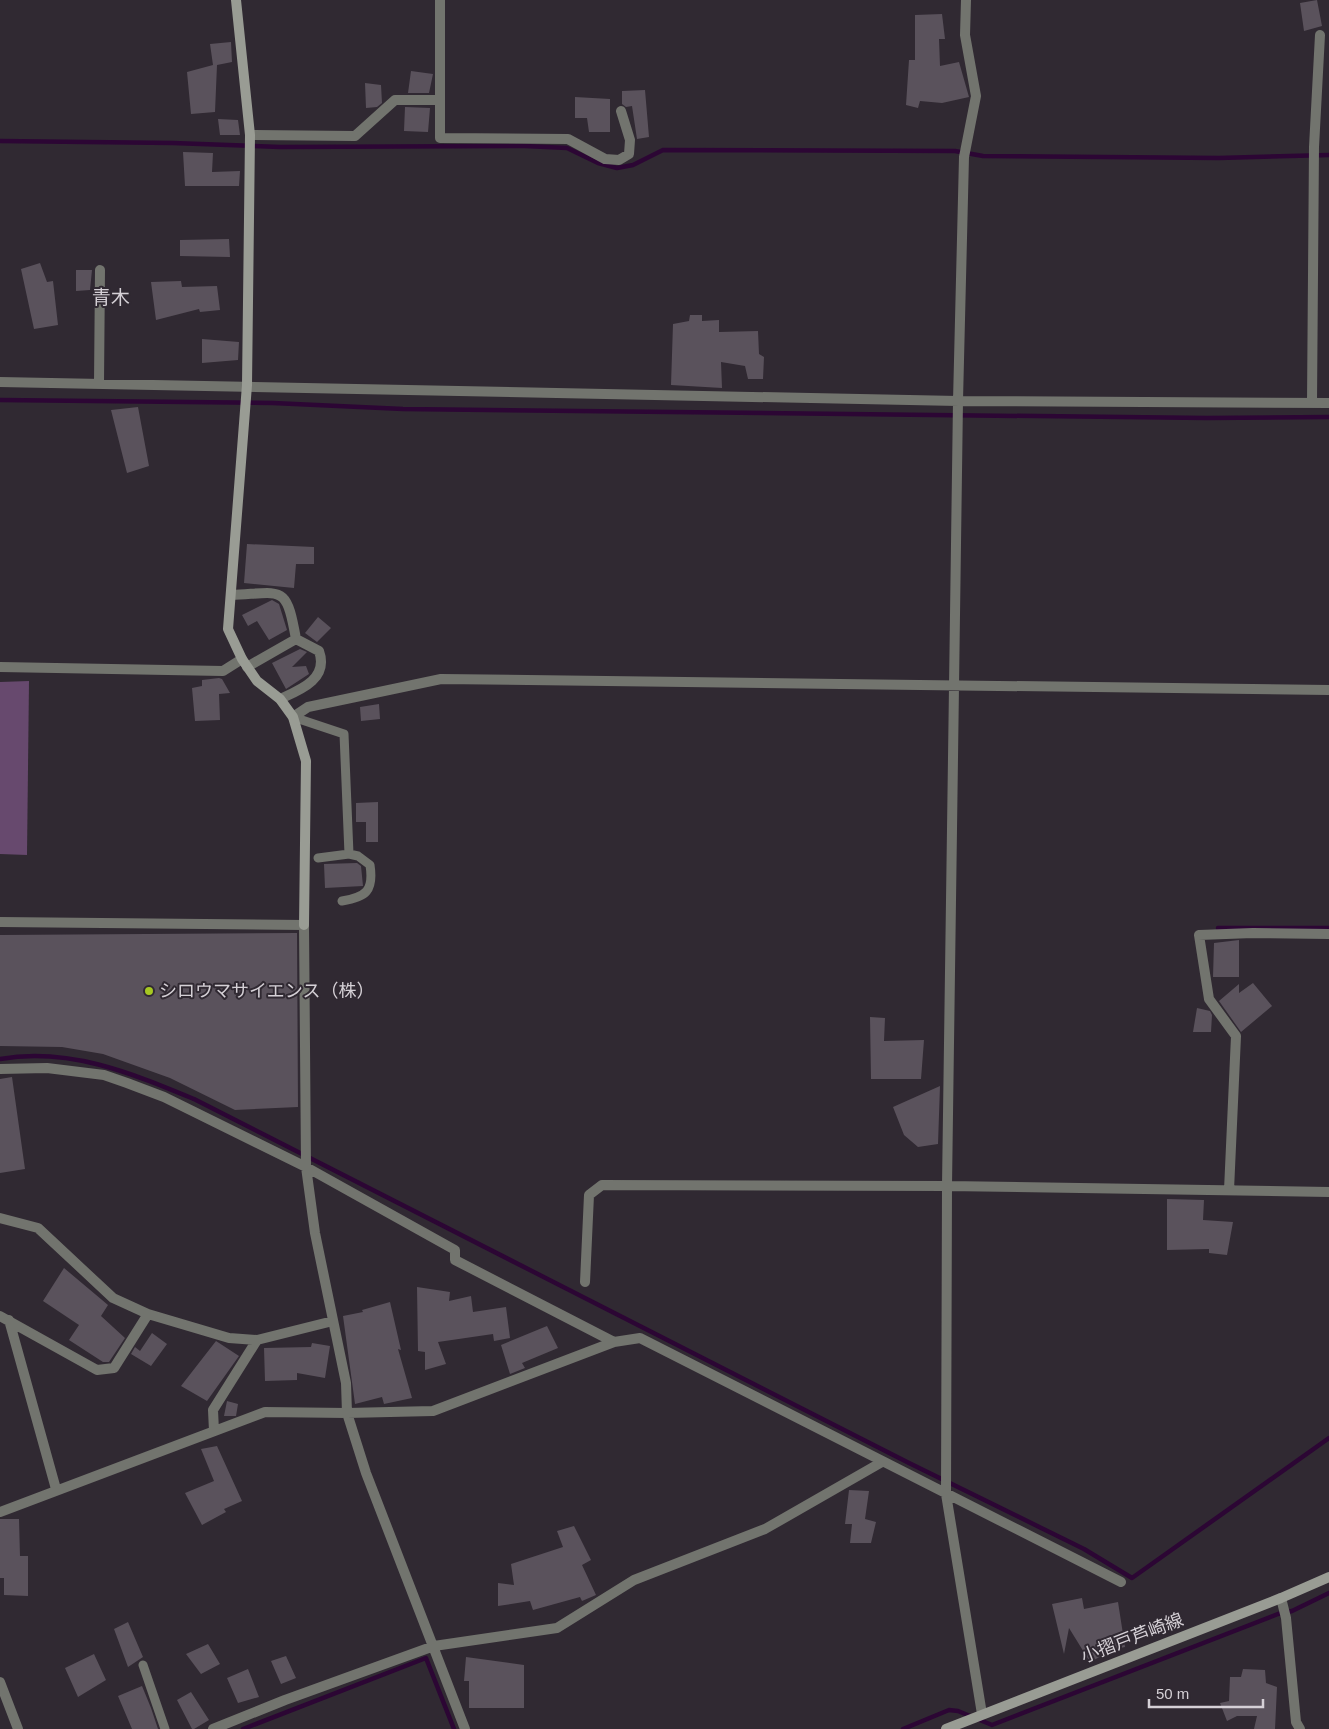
<svg xmlns="http://www.w3.org/2000/svg" width="1329" height="1729" viewBox="0 0 1329 1729" font-family="Arial,'Noto Sans JP',sans-serif">
  <rect width="100%" height="100%" fill="#302932"/>
  <path fill="#67496e" d="M29,681L27,855L0,854V682Z"/>
  <g fill="none" stroke-linecap="round" stroke-linejoin="round">
    <path stroke="#2c0634" stroke-width="4.5" d="M0,141L173,143L280,147L525,146L567,148L598,163L617,168L633,165L663,150L955,151L983,156L1219,158L1329,155
      M0,400L273,403L403,409L1207,418L1329,417
      M1218,928H1329
      M0,1059C69,1047 131,1073 194,1099L909,1463L1084,1549L1132,1578L1329,1438
      M243,1729L426,1658L454,1729
      M903,1729L949,1710L958,1711L992,1725L1278,1614L1292,1611L1329,1593"/>
  </g>
  <path fill="#5a525c" d="M1317,0L1322,26L1304,31L1300,3Z
    M942,14L945,39H939L940,66L959,62L969,97L942,103L920,101L918,108L906,105L909,60H915V15Z
    M231,42L232,62L217,65L215,112L191,114L187,72L213,65L210,44Z
    M411,71L433,74L429,93H408Z
    M365,83L381,85L382,103L377,107L366,108Z
    M645,90L649,137L637,139L632,106L626,107L622,104V91Z
    M575,97L610,99V132H589L587,118H575Z
    M405,107L430,108L428,132L404,131Z
    M218,119L238,120L240,135H220Z
    M183,152L213,153L212,172L240,171L239,186H185Z
    M229,239L230,257L180,256V240Z
    M40,263L47,282L53,281L58,325L34,329L21,269Z
    M76,270H92L90,290L76,291Z
    M181,281L182,287L217,286L220,310L200,312L199,309L156,320L151,282Z
    M690,315H702V321L719,320V332L758,331L759,354L764,357L763,379H748L745,366L721,362L722,388L671,385L673,324L689,321Z
    M202,339L239,342L238,360L202,363Z
    M138,407L149,466L127,473L111,410Z
    M247,544L314,547V564H296L294,588L244,583Z
    M272,600L279,604L287,630L269,640L257,621L248,626L242,615Z
    M318,617L331,628L317,642L305,633Z
    M300,649L307,652L292,667L306,666L309,674L286,689L272,663Z
    M219,678L222,679L230,693L219,694L220,720L195,721L192,688L202,686V680Z
    M379,704L380,719L361,721L360,707Z
    M378,802V842H366V822H356V803Z
    M357,863L361,866L363,886L325,888L324,864Z
    M297,933L298,1107L235,1110L170,1078L103,1054L62,1047L0,1046V935Z
    M1239,940V977H1213L1214,943Z
    M1253,983L1272,1006L1241,1032L1219,1001L1239,984V993Z
    M1197,1008L1210,1011L1212,1015L1211,1032H1193Z
    M870,1017L885,1018L884,1041L924,1040L921,1079H871Z
    M12,1077L25,1169L0,1173V1079Z
    M940,1086L938,1144L918,1147L904,1135L893,1107Z
    M1167,1199L1204,1200L1203,1220L1233,1222L1227,1255L1209,1253V1249L1167,1250Z
    M64,1268L108,1305L101,1316L125,1338L109,1362H103L69,1340L79,1325L43,1301Z
    M417,1287L450,1292L449,1301L471,1296L473,1312L506,1307L510,1338L494,1341L493,1334L438,1342L446,1364L425,1370V1352L418,1351Z
    M390,1302L401,1350L398,1349L412,1398L384,1404L382,1397L355,1404L343,1316L363,1312L362,1310Z
    M547,1326L558,1348L522,1363L525,1368L510,1374L501,1345Z
    M152,1333L167,1344L151,1366L131,1354L135,1347L140,1351Z
    M216,1341L239,1356L207,1401L181,1386Z
    M312,1343L330,1346L325,1378L297,1373V1380L265,1381L264,1348L311,1347Z
    M227,1401L238,1404L236,1416H224Z
    M217,1446L242,1501L224,1509L226,1512L202,1525L185,1493L214,1481L201,1449Z
    M849,1490L869,1491L865,1519L876,1522L871,1543H850L852,1524H845Z
    M0,1519H19L20,1556H28V1596L4,1595V1578H0Z
    M574,1526L591,1560L582,1565L596,1595L582,1601L580,1597L533,1610L530,1601L498,1606V1583L514,1585L511,1564L563,1547L557,1531Z
    M1082,1598L1084,1609L1118,1602L1125,1647L1115,1649L1090,1662L1069,1628L1064,1654L1052,1604Z
    M128,1622L143,1657L128,1667L114,1629Z
    M208,1644L220,1664L201,1674L186,1654Z
    M94,1654L106,1680L78,1697L65,1668Z
    M286,1656L296,1678L281,1684L271,1661Z
    M466,1657L524,1665V1708H469V1681H464Z
    M248,1669L259,1697L238,1703L227,1678Z
    M1243,1669L1265,1670L1266,1683L1277,1687L1275,1729H1254L1257,1716H1237L1227,1721L1220,1703L1229,1701L1230,1677H1241Z
    M142,1686L151,1708L158,1729H132L118,1696Z
    M191,1692L209,1720L194,1729H192L177,1700Z"/>
  <g fill="none" stroke-linecap="round" stroke-linejoin="round">
    <path stroke="#72746e" stroke-width="9" d="M293,717L344,734L349,854L358,856L370,865C374,891 366,897 342,901
      M318,858L349,854
      M143,1665L165,1729"/>
    <path stroke="#72746e" stroke-width="10" d="M440,0V138L568,139L605,159L619,160L629,154L630,140L621,111
      M966,0L965,35L976,96L964,157L958,401L947,1186L946,1494L982,1714
      M250,135L355,136L395,100H440
      M0,382L958,401L1329,403
      M99,383L100,270
      M1312,403L1314,147L1320,35
      M231,595C283,593 286,583 296,639L247,667
      M0,667L223,671L242,659
      M280,699C300,690 329,679 319,651L296,639
      M293,717L308,707L441,679L1329,690
      M0,922L304,925L306,1167L315,1233L346,1383L347,1413L366,1473L465,1729
      M0,1069L47,1068L104,1075L127,1083L164,1097L306,1167L455,1250V1260L614,1342L640,1338L1121,1582
      M1229,1190L1236,1036L1209,999L1199,935L1253,933L1329,934
      M0,1218L38,1228L113,1298L148,1314
      M585,1282L589,1195L602,1185L947,1186L1329,1192
      M0,1316L97,1370L114,1368L148,1314L229,1338L257,1340L213,1410L214,1431
      M9,1320L56,1489
      M257,1340L333,1321
      M0,1512L265,1412L347,1413L433,1411L614,1342
      M1281,1598L1286,1618L1296,1722L1300,1729
      M0,1682L18,1729
      M213,1729L285,1700L434,1646L557,1628L634,1580L765,1529L882,1462"/>
    <path stroke="#999c94" stroke-width="10" d="M236,0L250,135L247,385L228,629L242,659L257,681L280,699L293,717L306,761L304,925
      M946,1729L1281,1598L1329,1577"/>
  </g>
  <circle fill="#a6c822" stroke="#302932" stroke-width="2" cx="149" cy="991" r="5"/>
  <g text-anchor="middle" stroke-width="4" stroke-linejoin="round" paint-order="stroke">
    <g font-size="18" fill="#d5d0d6" stroke="#302932" text-anchor="start">
      <text x="159" y="997">シロウマサイエンス（株）</text>
    </g>
    <g font-size="18" fill="#d5d0d6" stroke="#302932">
      <text transform="translate(1132 1638) rotate(-21)" y="6">小摺戸芦崎線</text>
    </g>
    <g font-size="19" fill="#d5d0d6" stroke="#302932">
      <text x="111" y="304">青木</text>
    </g>
  </g>
  <path d="M1149 1699v8h114v-8" fill="none" stroke="#d5d0d6" stroke-width="2.5"/>
  <text x="1156" y="1699" font-size="15" fill="#d5d0d6" stroke="#302932" stroke-width="4" paint-order="stroke">50 m</text>
</svg>
